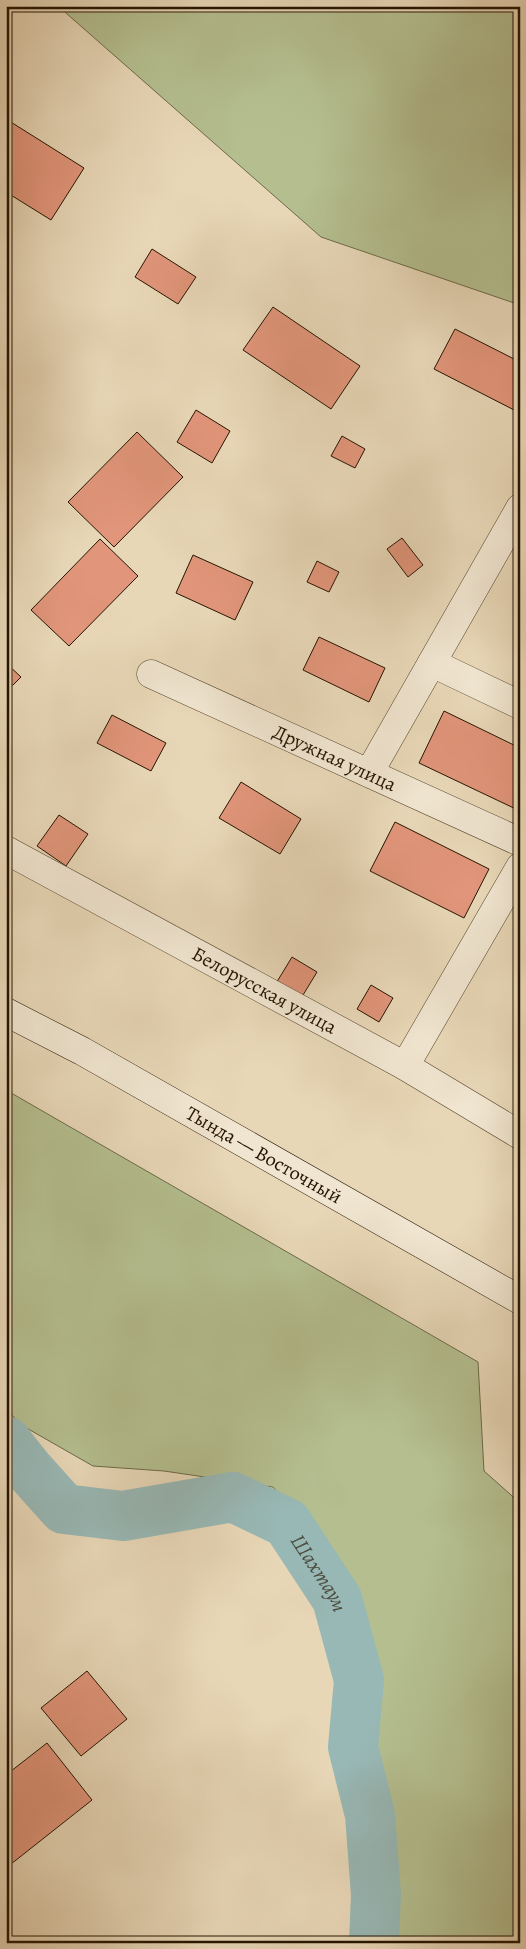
<svg xmlns="http://www.w3.org/2000/svg" width="526" height="1949" viewBox="0 0 526 1949" font-family="Alegreya,serif">
  <rect width="100%" height="100%" fill="#e8d7b7"/>
  <filter id="stains"><feTurbulence type="fractalNoise" baseFrequency=".004" numOctaves="4"/><feColorMatrix values="0 0 0 0 .2 0 0 0 0 .09 0 0 0 0 .02 0 0 0 .5 -.17"/></filter>
  <radialGradient id="worn" r=".72"><stop offset=".6" stop-color="#630" stop-opacity="0"/><stop offset="1" stop-color="#630" stop-opacity=".3"/></radialGradient>
  <path fill="#b4be8f" stroke="#6c6948" d="M58,6H520V305L321,237Z
    M6,1090L478,1362L484,1471L520,1503V1943H393L391,1801L372,1745V1657L331,1561L273,1487L164,1471L93,1466L23,1426L6,1409Z"/>
  <g fill="none" stroke-linecap="round" stroke-linejoin="round">
    <path stroke="#98b8b5" stroke-width="50" id="s1" d="M6,1441L29,1470L64,1509L123,1516L233,1497L287,1523L337,1599L359,1680L353,1747L370,1815L376,1895L374,1943"/>
  </g>
  <path fill="#e1957a" stroke="#241400" d="M6,119L84,168L51,220L6,192Z
    M152,249L196,277L178,304L135,277Z
    M273,307L360,366L331,409L243,350Z
    M455,329L520,362V413L434,369Z
    M196,410L230,431L212,463L177,442Z
    M137,432L183,477L114,547L68,502Z
    M342,436L365,449L355,468L331,456Z
    M402,538L423,565L408,577L387,549Z
    M100,539L138,576L69,646L31,610Z
    M193,555L253,582L235,620L176,593Z
    M317,561L339,572L329,592L307,582Z
    M319,637L385,668L369,702L303,670Z
    M6,663L21,677L6,692Z
    M444,711L520,748V811L419,763Z
    M112,715L166,743L151,771L97,743Z
    M241,782L301,819L280,854L219,818Z
    M59,815L88,834L66,866L37,846Z
    M395,822L489,869L464,918L370,871Z
    M292,957L317,972L300,1000L275,985Z
    M371,985L393,998L379,1022L357,1009Z
    M87,1671L127,1719L81,1756L41,1708Z
    M47,1743L92,1800L6,1868V1775Z"/>
  <g fill="none" stroke-linecap="round" stroke-linejoin="round">
    <g stroke="#55452e" stroke-width="29">
      <g id="street">
        <path d="M432,663L520,705"/>
        <path id="s2" d="M151,674L520,842"/>
        <path d="M369,773L520,508"/>
        <path id="s3" d="M6,850L405,1066L520,1135"/>
        <path d="M405,1066L520,867"/>
      </g>
    </g>
    <g stroke="#241400" stroke-width="29">
      <g id="secondary">
        <path id="s4" d="M6,1012L82,1051L520,1300"/>
      </g>
    </g>
    <use href="#street" stroke="#f0e5d0" stroke-width="28"/>
    <use href="#secondary" stroke="#f0e5d0" stroke-width="28"/>
  </g>
  <g text-anchor="middle" stroke-width="4" stroke-linejoin="round" paint-order="stroke">
    <g font-size="20" fill="#241400" stroke="#f0e5d0">
      <text dy="7" stroke="none"><textPath href="#s2" startOffset="202">Дружная улица</textPath></text>
      <text dy="7" stroke="none"><textPath href="#s3" startOffset="294">Белорусская улица</textPath></text>
      <text dy="7" stroke="none"><textPath href="#s4" startOffset="295">Тында — Восточный</textPath></text>
    </g>
    <g font-size="21" font-style="italic" fill="#4d4d3f" stroke="#f0e5d0">
      <text dy="7" stroke="none"><textPath href="#s1" startOffset="380">Шахтаум</textPath></text>
    </g>
  </g>
  <rect width="526" height="1949" fill="none" stroke="#e8d7b7" stroke-width="25"/>
  <rect x="8" y="8" width="511" height="1934" fill="none" stroke="#241400" stroke-width="2.5"/>
  <rect x="12" y="12" width="501" height="1924" fill="none" stroke="#241400"/>
  <rect width="100%" height="100%" filter="url(#stains)"/>
  <rect width="100%" height="100%" fill="url(#worn)"/>
</svg>
